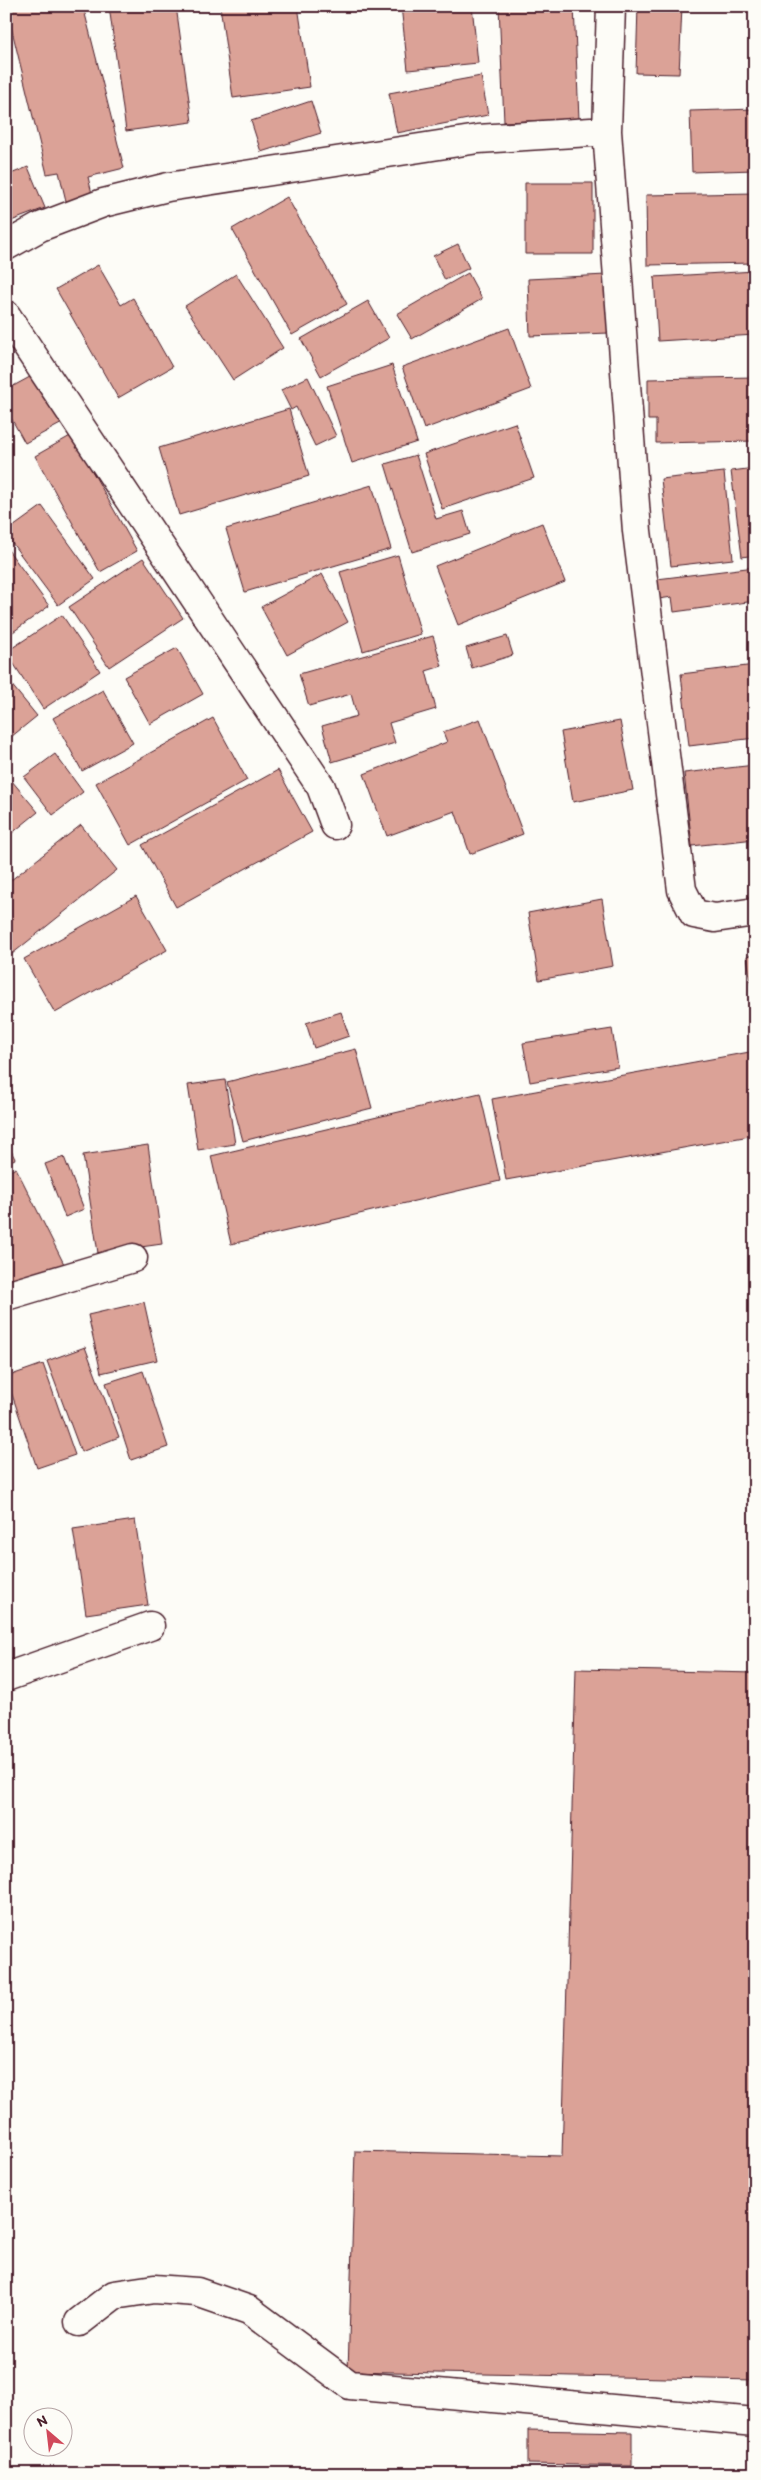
<svg xmlns="http://www.w3.org/2000/svg" width="761" height="2480" viewBox="0 0 761 2480" font-family="Itim,sans-serif">
  <rect width="100%" height="100%" fill="#fdfcf7"/>
  <filter id="ink" filterUnits="userSpaceOnUse"><feTurbulence type="fractalNoise" baseFrequency=".02" numOctaves="2"/><feDisplacementMap in="SourceGraphic" scale="10" xChannelSelector="R" yChannelSelector="G"/><feConvolveMatrix kernelMatrix="1 2 1 2 8 2 1 2 1" color-interpolation-filters="sRGB"/></filter>
  <g filter="url(#ink)">
    <path fill="#dba297" stroke="#4a1f2b" d="M6,6H83L124,168L88,177L93,198L67,205L59,172L47,174Z
      M109,6H176L192,122L126,131Z
      M220,6H298L310,87L233,98Z
      M401,6H472L478,63L408,70Z
      M499,6H574L579,119L504,122Z
      M638,6H682L679,74L636,73Z
      M481,76L488,115L397,133L389,93Z
      M311,101L321,133L261,152L251,121Z
      M755,109V170L692,172L690,111Z
      M28,167L45,208L6,223V176Z
      M525,183H593V254H525Z
      M755,193V263L647,265L646,195Z
      M287,197L347,304L292,335L232,229Z
      M458,244L469,268L445,280L433,256Z
      M98,265L121,305L133,298L172,367L118,398L56,289Z
      M755,271V335L658,341L654,277Z
      M468,273L482,299L412,339L397,314Z
      M236,274L283,348L233,380L185,306Z
      M606,275L609,333L530,336L528,279Z
      M368,301L389,338L321,376L301,339Z
      M509,328L531,389L424,429L402,367Z
      M392,365L417,442L352,463L327,386Z
      M39,372L66,421L25,443L6,409V390Z
      M308,377L336,436L315,446L296,407L291,410L281,390Z
      M755,377V441L656,443V420H648V379Z
      M289,409L309,476L179,515L159,448Z
      M515,423L534,478L442,509L424,454Z
      M72,435L137,551L100,572L35,456Z
      M416,455L436,519L463,511L470,534L412,552L385,464Z
      M755,468V555L742,557L731,471Z
      M724,472L733,559L671,566L661,479Z
      M372,485L391,549L245,592L226,529Z
      M42,506L95,579L58,605L6,535V532Z
      M542,523L565,582L458,625L435,566Z
      M6,547L49,606L6,637Z
      M398,555L421,634L363,651L340,572Z
      M143,558L183,618L109,667L69,607Z
      M755,567V601L674,612L672,597L659,599L657,579Z
      M322,574L348,622L287,655L261,607Z
      M62,615L100,671L43,709L6,652Z
      M433,636L442,666L426,671L436,709L389,723L395,743L332,762L322,726L357,716L351,694L309,706L299,674Z
      M507,636L513,655L472,668L466,648Z
      M177,648L203,694L150,724L124,677Z
      M755,665V738L689,746L681,674Z
      M6,678L37,716L6,741Z
      M103,690L133,743L82,771L53,718Z
      M213,718L247,780L130,845L96,783Z
      M480,719L523,834L470,854L455,811L387,836L364,774L447,742L443,732Z
      M620,721L633,790L573,802L561,732Z
      M55,754L83,792L53,815L24,777Z
      M755,765V839L692,846L684,773Z
      M278,770L312,832L176,907L142,845Z
      M6,774L38,812L6,838Z
      M81,825L117,870L12,954L6,946V884Z
      M136,896L167,950L55,1013L24,959Z
      M602,899L613,966L539,980L528,913Z
      M755,954V1010L747,956Z
      M341,1012L349,1036L314,1048L306,1023Z
      M612,1029L618,1067L530,1082L523,1043Z
      M356,1049L372,1108L243,1141L227,1082Z
      M755,1051V1135L506,1180L492,1099Z
      M225,1080L235,1144L198,1150L188,1085Z
      M480,1093L500,1181L231,1244L211,1156Z
      M6,1140L15,1159L6,1163Z
      M148,1145L162,1244L98,1253L83,1155Z
      M64,1157L84,1209L65,1217L45,1164Z
      M16,1168L64,1264L6,1292V1173Z
      M144,1302L157,1360L101,1373L88,1315Z
      M85,1347L119,1437L81,1452L47,1361Z
      M43,1364L75,1455L37,1468L6,1377Z
      M143,1371L168,1447L131,1460L106,1383Z
      M135,1520L148,1605L86,1614L73,1529Z
      M576,1669L755,1673V2380L348,2371L355,2151L562,2156Z
      M528,2430L632,2432V2466L528,2464Z
      M643,2471L644,2474H437Z"/>
    <g fill="none" stroke-linecap="round" stroke-linejoin="round">
      <g stroke="#4a1f2b" stroke-width="31">
        <path id="street" d="M611,6L607,131L637,531L682,890L694,914L715,918L755,912
          M6,246L40,227L103,203L168,187L478,139L607,131
          M6,315L321,787L335,825
          M6,1296L133,1258
          M6,1677L150,1626
          M79,2322L114,2295L154,2289L197,2292L249,2310L350,2385L755,2422"/>
      </g>
      <use href="#street" stroke="#fdfcf7" stroke-width="28"/>
    </g>
  </g>
  <rect width="761" height="2480" fill="none" stroke="#fdfcf7" stroke-width="25"/>
  <rect x="12" y="12" width="736" height="2455" fill="none" stroke="#4a1f2b" stroke-width="2" filter="url(#ink)"/>
  <g transform="translate(48 2432) rotate(332)"><circle r="24" fill="#fdfcf7" stroke="#b5a4a5"/>
  <path d="M0-4L9 19L0 12L-9 19Z" fill="#d1495b"/>
  <text y="-8" font-size="14" font-weight="bold" text-anchor="middle" fill="#4a1f2b">N</text>
  </g>
</svg>
